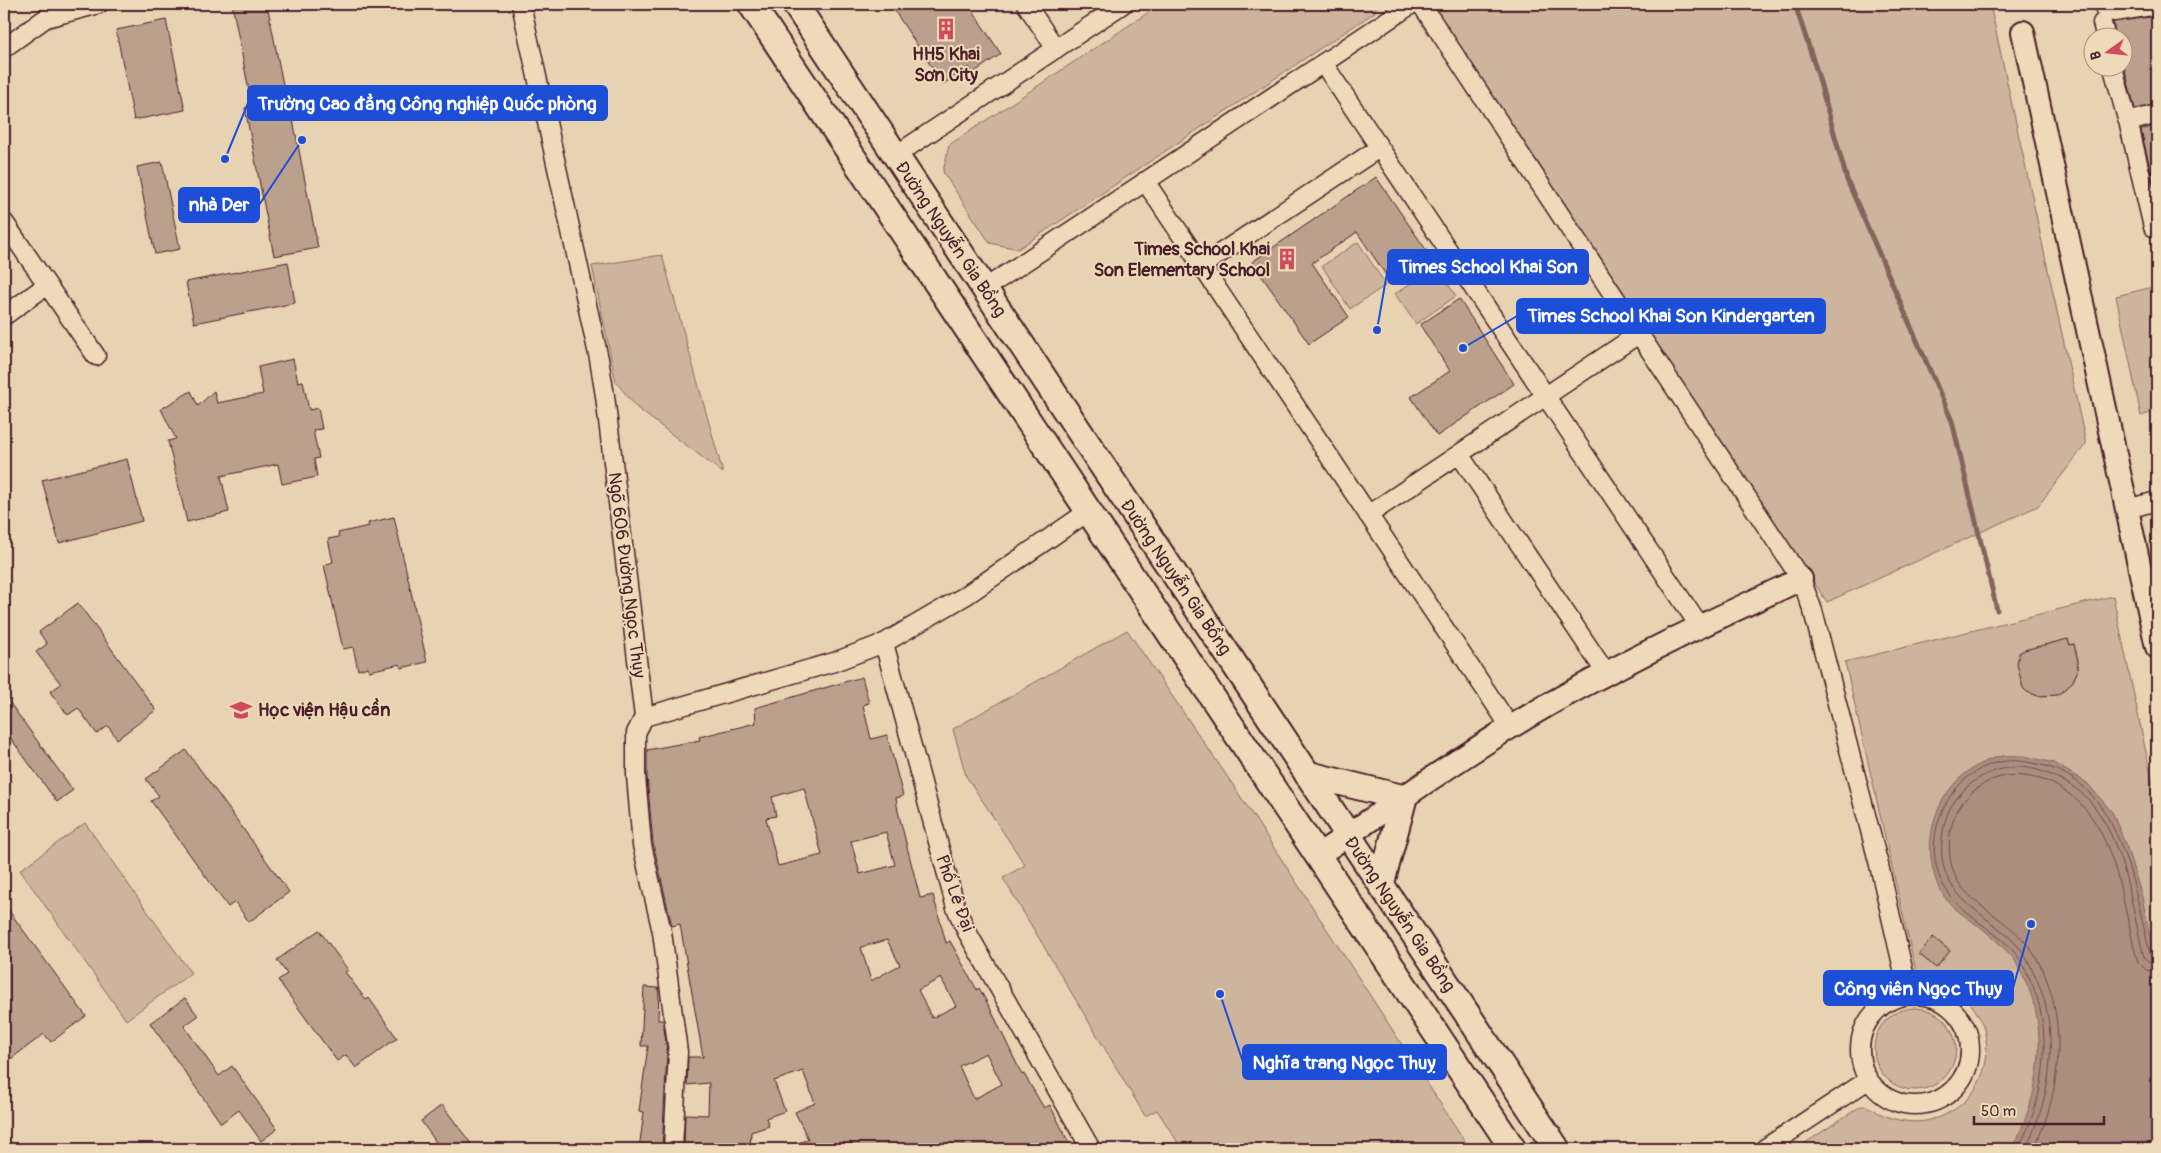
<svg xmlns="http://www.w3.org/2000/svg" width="2161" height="1153" viewBox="0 0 2161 1153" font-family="Pangolin,sans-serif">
  <rect width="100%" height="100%" fill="#e7d3b2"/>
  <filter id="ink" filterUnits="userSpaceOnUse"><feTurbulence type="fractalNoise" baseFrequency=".02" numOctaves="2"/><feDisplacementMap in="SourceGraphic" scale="10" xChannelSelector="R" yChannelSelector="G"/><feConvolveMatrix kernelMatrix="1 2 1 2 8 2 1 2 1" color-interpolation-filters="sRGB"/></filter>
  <g filter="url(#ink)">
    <path fill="#cdb49c" stroke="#8c6a64" d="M1161,4H1377L1375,12L1018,249L990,243L943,172L949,145Z
      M1428,4H1990L2086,444L2038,506L1827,602Z
      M1358,242L1386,285L1350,309L1322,266Z
      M662,255L723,473L637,408L616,382L592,266Z
      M1436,266L1456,296L1416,324L1395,294Z
      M2157,286V411L2141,416L2116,296Z
      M2113,596L2157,804V1149H1796L1861,1106C1871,1106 1873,1110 1881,1114C1895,1121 1916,1124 1930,1120C2011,1099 2004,986 1917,976L1845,662Z
      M1127,630L1233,785L1470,1149H1182L1157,1110L1145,1116L1003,878L1025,865L966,776L953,729Z
      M85,823L191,973L126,1020L20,870Z
      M1874 1049a41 41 0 1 1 82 0a41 41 0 1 1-82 0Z"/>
    <path fill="#ac8e7f" stroke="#85625d" d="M2024,756L2054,763L2087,783L2112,812L2127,848L2142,897L2157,971L2156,1149H2012C2039,1098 2051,1031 2024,978C2020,971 2017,963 2013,958C2007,951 2001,945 1994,939C1977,921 1950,912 1939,888C1916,835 1941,774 1997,757C2005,755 2016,756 2024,756Z"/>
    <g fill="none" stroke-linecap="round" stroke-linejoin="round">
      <path stroke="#714b4d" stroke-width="1" d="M2018,1149C2046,1097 2055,1029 2028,975C2024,968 2021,960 2017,955C1996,929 1962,917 1945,888C1917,842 1947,772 2000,762C2014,759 2028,762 2041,765C2121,783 2134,888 2150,954L2153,958L2157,959
        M2025,1149C2053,1096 2061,1026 2033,971C2030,965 2027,957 2022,951C1992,913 1936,901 1942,841C1943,829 1945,816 1952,805C1967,782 1989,768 2017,767C2033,767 2049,773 2063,781C2068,784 2074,787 2079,791C2123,826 2131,906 2144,957L2150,963L2157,965
        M2033,1149C2064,1091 2070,1002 2029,947C1995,903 1943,903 1950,834C1953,809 1970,789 1992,780C2008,773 2022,775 2040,779C2049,781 2055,785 2063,790C2108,817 2118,878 2129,925C2132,937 2134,950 2138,962L2146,970L2157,972"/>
      <path stroke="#85625d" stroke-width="5" d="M1795,4L1818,75L1847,180L1952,421L1997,610"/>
    </g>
    <path fill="#bba18d" stroke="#4a1f2b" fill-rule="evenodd" d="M232,4H267L286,100L289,99L318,248L274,256L245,108L252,106Z
      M890,4H968L1001,54L973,73L969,67L943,84Z
      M2151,17L2157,19V104L2135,109L2124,66V38H2116L2113,22Z
      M166,20L185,110L134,120L116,30Z
      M2157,125V197L2141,130Z
      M162,162L180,249L155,254L137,167Z
      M1376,177L1429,254L1425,257L1431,264L1411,278L1405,270L1390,281L1357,232L1312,263L1349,317L1309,344L1252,262Z
      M288,262L295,303L194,323L186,282Z
      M1459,299L1514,384L1437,436L1411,397L1450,371L1420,325Z
      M293,359L298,382L303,381L309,410L318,408L322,429L313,430L319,458L314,459L317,477L282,484L278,464L221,476L229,512L187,522L168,441L176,439L161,409L191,391L198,406L214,391L217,403L263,394L258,367Z
      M127,459L142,521L59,543L42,480Z
      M394,517L427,662L401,668L400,664L369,671L368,667L358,670L353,647L343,649L324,565L333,562L328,539L339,537L338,533L369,526L368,523Z
      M78,603L156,710L117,739L108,726L97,734L78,708L68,715L50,692L61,684L36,652L47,644L39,632Z
      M2068,639L2070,645L2074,644L2078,661L2077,672L2073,681L2066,689L2057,695L2038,696L2027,692L2023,688L2017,664L2019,653L2024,650Z
      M862,677L869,703L863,705L871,739L887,735L903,796L896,798L898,811L920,898L933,895L946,943L950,941L977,990L979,988L991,1010L1022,1075L1024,1074L1044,1108L1050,1105L1072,1149H784L808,1139L795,1112L815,1103L803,1071L774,1081L785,1111L766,1118L769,1126L751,1132L750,1149H684L685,1114L708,1115L709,1083L687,1085L688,1057H703L680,924L672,926L653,843L647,776V750L700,740L699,737L756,723L755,708ZM804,788L822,855L778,866L766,818L776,816L772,797ZM886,832L895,865L860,874L851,841ZM887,940L900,965L871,981L861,947ZM941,978L956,1006L932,1018L918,990ZM986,1053L1002,1084L974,1099L959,1066Z
      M4,695L73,790L57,802L4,729Z
      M186,750L289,892L249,922L235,902L228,907L151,801L159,796L146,779Z
      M4,904L86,1016L51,1042L44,1034L4,1064Z
      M319,930L348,970L345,972L366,1000L369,998L397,1038L356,1068L346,1055L337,1061L278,980L287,974L277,960Z
      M1933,937L1950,951L1936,968L1919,954Z
      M644,987L659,988L658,1020H663L667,1052L662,1149H639L644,1112L639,1111L648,1046H641Z
      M185,998L198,1016L184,1026L219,1076L232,1066L277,1129L261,1141L239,1110L221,1123L150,1023Z
      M442,1105L475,1149H441L421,1121Z"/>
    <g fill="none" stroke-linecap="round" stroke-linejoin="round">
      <g stroke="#4a1f2b" stroke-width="21">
        <path id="minor" d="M521,4L599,359L605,396L644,717L636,733V776L642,845L662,932L678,1052L673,1149
          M1026,4L1056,49
          M1421,4L1801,579L1813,611L1879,865L1909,995
          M2105,10L2114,12L2157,5
          M2102,23L2106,38
          M4,48L46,18L99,4
          M1323,63L1700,627
          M2113,68L2127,119L2132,121L2157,114
          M2132,121L2129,125L2153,227
          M896,155L1123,4
          M1145,181L1511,728
          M4,222L96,356
          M1201,266L1379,148
          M984,289L1412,4
          M4,316L47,285
          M1459,454L1606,673
          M2127,509L2157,501
          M1368,515L1640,333
          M884,643L956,908L967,932L1091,1149
          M644,717L834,662L884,643L965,596L1089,511
          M1860 1050a55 55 0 1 1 110 0a55 55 0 1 1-110 0Z
          M1764,1149L1868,1080"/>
      </g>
      <g stroke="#4a1f2b" stroke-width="26">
        <path id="tertiary" d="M2023,32L2157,647
          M1318,855C1395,804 1472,748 1553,702C1634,657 1717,618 1801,579"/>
      </g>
      <g stroke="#4a1f2b" stroke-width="29">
        <path id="secondary" d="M751,4L1513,1149
          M795,4L1557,1149
          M1307,774L1404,798L1381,885"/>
      </g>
      <use href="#minor" stroke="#eedab8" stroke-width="18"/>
      <use href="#tertiary" stroke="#eedab8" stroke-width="22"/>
      <use href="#secondary" stroke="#eedab8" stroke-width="25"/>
    </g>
  </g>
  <defs>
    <g id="building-bare" transform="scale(1.725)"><path d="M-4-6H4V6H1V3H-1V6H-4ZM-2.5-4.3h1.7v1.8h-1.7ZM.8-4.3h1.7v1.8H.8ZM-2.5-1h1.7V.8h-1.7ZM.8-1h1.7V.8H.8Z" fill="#d1495b" stroke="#eedab8" stroke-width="2.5" paint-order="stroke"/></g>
    <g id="university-bare" transform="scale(1.725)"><path d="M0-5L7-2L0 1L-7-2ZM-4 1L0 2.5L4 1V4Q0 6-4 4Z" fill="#d1495b" stroke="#eedab8" stroke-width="2.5" paint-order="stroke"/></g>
  </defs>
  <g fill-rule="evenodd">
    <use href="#building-bare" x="946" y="29"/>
    <use href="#building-bare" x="1287" y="259"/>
    <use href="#university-bare" x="241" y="710"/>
  </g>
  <g text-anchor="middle" stroke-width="4" stroke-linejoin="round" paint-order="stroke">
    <g font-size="18" font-weight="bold" fill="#4a1f2b" stroke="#eedab8">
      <text x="946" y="60">HH5 Khai<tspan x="946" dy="21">Sơn City</tspan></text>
      <text x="1270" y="255" text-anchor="end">Times School Khai<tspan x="1270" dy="21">Son Elementary School</tspan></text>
      <text x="258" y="716" text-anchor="start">Học viện Hậu cần</text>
    </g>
    <g font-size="18" fill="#4a1f2b" stroke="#eedab8">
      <text transform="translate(951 239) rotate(56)" y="6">Đường Nguyễn Gia Bồng</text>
      <text transform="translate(627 575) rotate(83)" y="6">Ngõ 606 Đường Ngọc Thụy</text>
      <text transform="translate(1176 577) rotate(56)" y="6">Đường Nguyễn Gia Bồng</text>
      <text transform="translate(955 893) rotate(70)" y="6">Phố Lê Đại</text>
      <text transform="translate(1400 914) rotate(56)" y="6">Đường Nguyễn Gia Bồng</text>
    </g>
  </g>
  <path fill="none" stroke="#1d4ed8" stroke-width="2" d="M225 159L248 103M302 140L259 205M1377 330L1388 267M1463 348L1517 316M2031 924L2013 988M1220 994L1243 1062"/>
  <g fill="#1d4ed8" stroke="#eedab8" stroke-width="2">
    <circle cx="225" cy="159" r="5"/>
    <circle cx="302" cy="140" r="5"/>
    <circle cx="1377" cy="330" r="5"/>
    <circle cx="1463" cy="348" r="5"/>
    <circle cx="2031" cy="924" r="5"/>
    <circle cx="1220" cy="994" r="5"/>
  </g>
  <g fill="#1d4ed8" stroke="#1d4ed8" stroke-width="2">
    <rect x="248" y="86" width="359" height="34" rx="5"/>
    <rect x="179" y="188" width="80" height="34" rx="5"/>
    <rect x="1388" y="250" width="200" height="34" rx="5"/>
    <rect x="1517" y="299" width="308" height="34" rx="5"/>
    <rect x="1824" y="971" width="189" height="34" rx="5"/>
    <rect x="1243" y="1045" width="203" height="34" rx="5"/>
  </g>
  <g font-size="19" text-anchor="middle" font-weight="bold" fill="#fff">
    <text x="427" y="110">Trường Cao đẳng Công nghiệp Quốc phòng</text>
    <text x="219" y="211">nhà Der</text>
    <text x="1488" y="273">Times School Khai Son</text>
    <text x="1671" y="322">Times School Khai Son Kindergarten</text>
    <text x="1918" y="995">Công viên Ngọc Thụy</text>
    <text x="1344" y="1069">Nghĩa trang Ngọc Thuỵ</text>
  </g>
  <rect width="2161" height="1153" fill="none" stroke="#eedab8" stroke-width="20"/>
  <rect x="10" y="10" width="2141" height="1133" fill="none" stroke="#4a1f2b" stroke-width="2" filter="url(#ink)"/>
  <g transform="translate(2108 52) rotate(255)"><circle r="24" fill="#eedab8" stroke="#ac8f80"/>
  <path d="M0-4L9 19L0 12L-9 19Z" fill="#d1495b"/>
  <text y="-8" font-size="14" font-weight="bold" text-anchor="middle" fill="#4a1f2b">B</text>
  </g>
  <path d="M1974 1116v8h130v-8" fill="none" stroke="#4a1f2b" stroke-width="2.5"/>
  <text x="1981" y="1116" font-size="15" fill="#4a1f2b" stroke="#eedab8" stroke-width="4" paint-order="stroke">50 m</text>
</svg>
